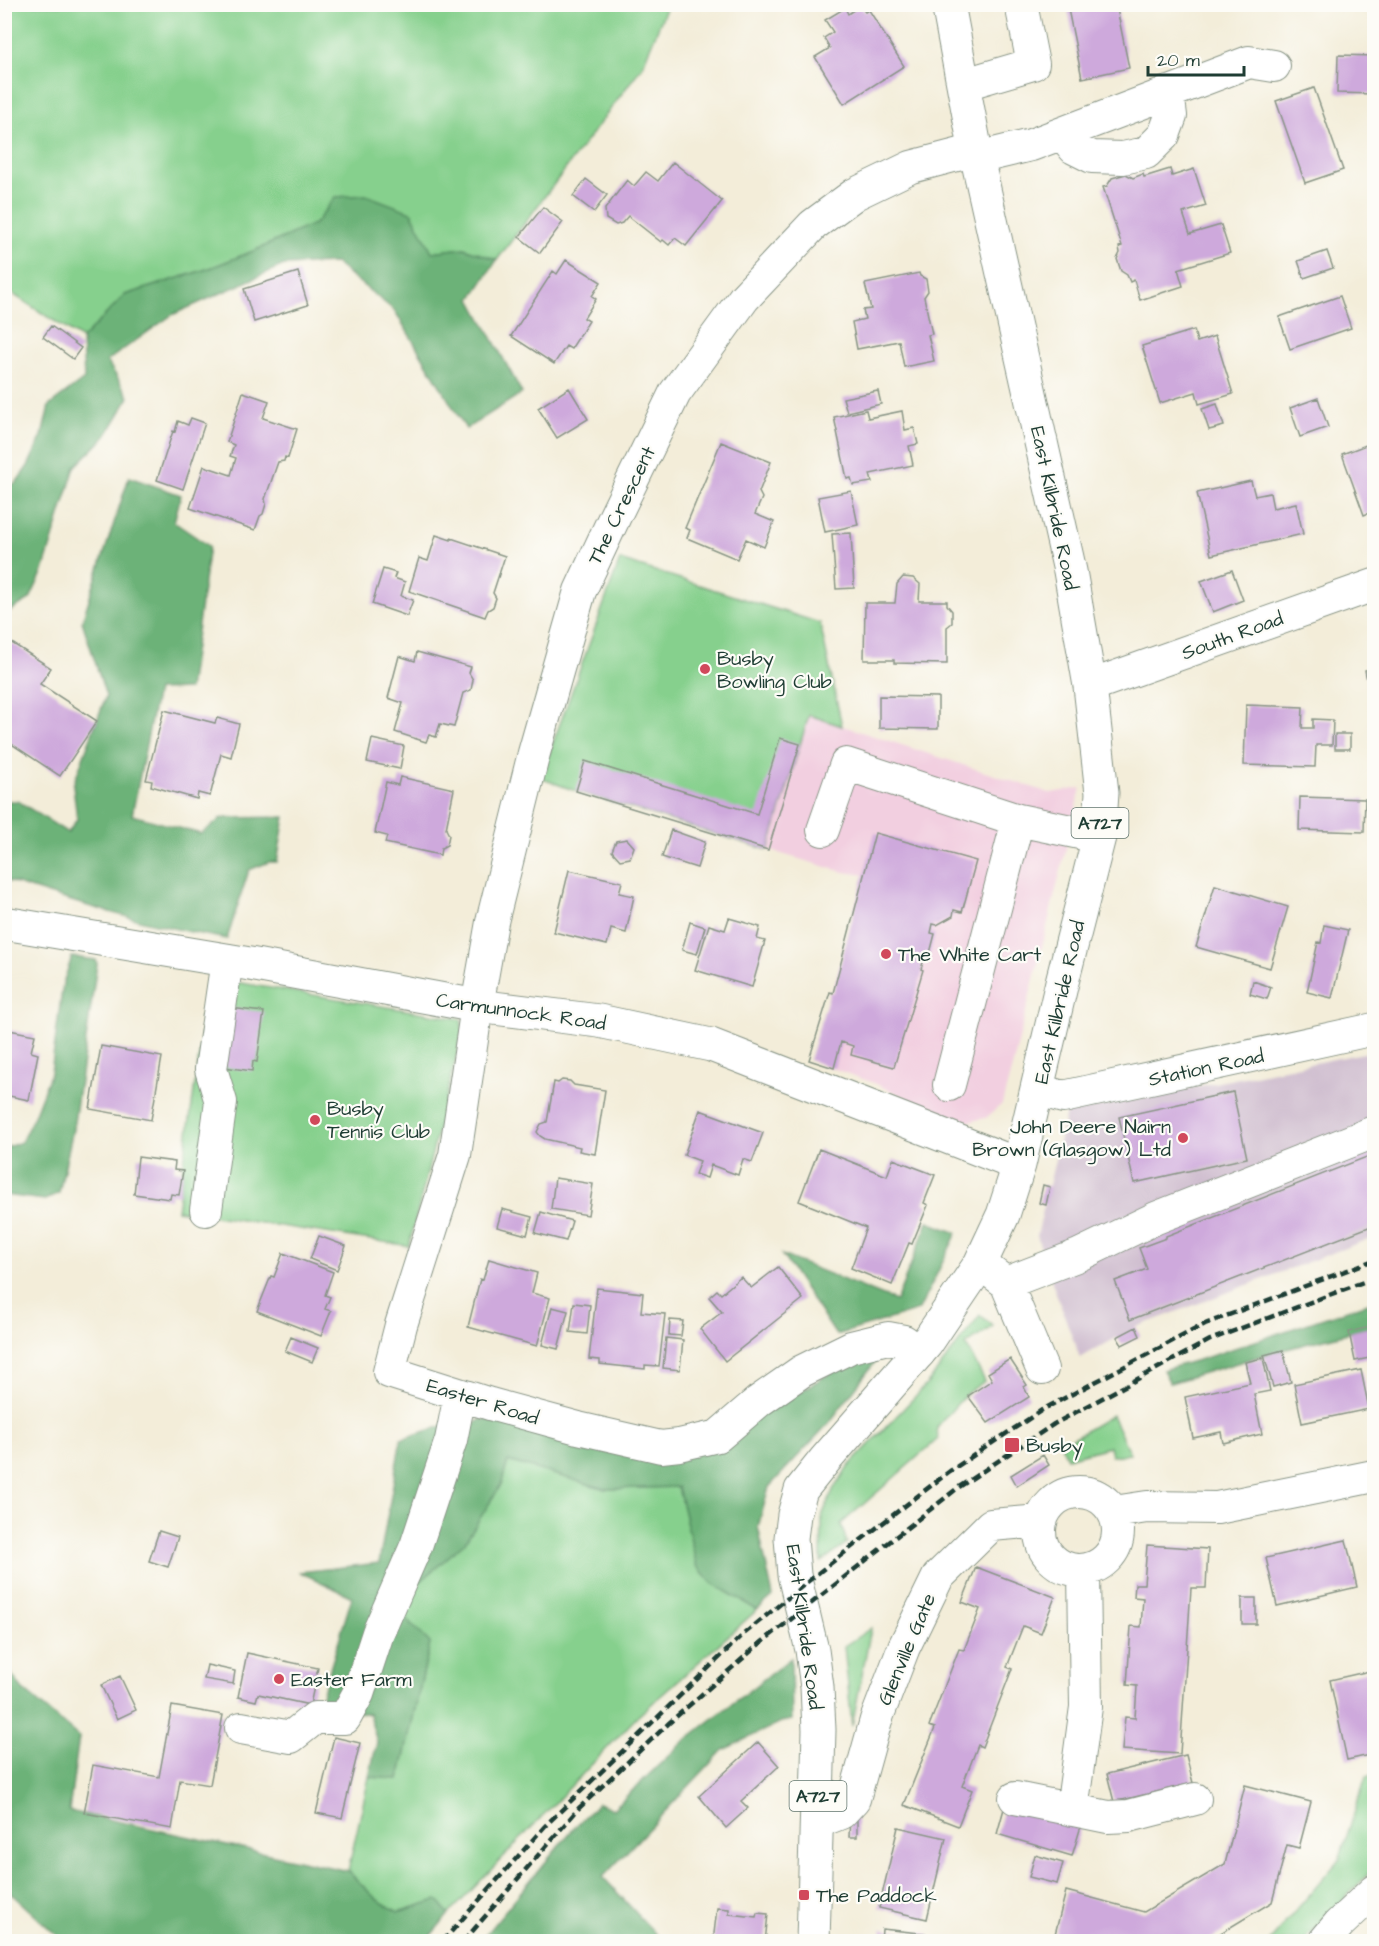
<svg xmlns="http://www.w3.org/2000/svg" width="1379" height="1946" viewBox="0 0 1379 1946" font-family="'Architects Daughter',sans-serif">
  <rect width="100%" height="100%" fill="#fdfcf7"/>
  <filter id="ink" filterUnits="userSpaceOnUse"><feTurbulence type="fractalNoise" baseFrequency=".0167" numOctaves="2"/><feDisplacementMap in="SourceGraphic" scale="12" xChannelSelector="R" yChannelSelector="G"/><feConvolveMatrix kernelMatrix="1 2 1 2 8 2 1 2 1" color-interpolation-filters="sRGB"/></filter>
  <filter id="wash" filterUnits="userSpaceOnUse"><feTurbulence type="fractalNoise" baseFrequency=".008" numOctaves="4" result="noise"/><feDisplacementMap in="SourceGraphic" scale="24" xChannelSelector="R" yChannelSelector="G"/><feGaussianBlur stdDeviation="1.35" result="paint"/><feColorMatrix in="noise" values="0 0 0 0 0 0 0 0 0 0 0 0 0 0 0 0 0 1.4 0 .05"/><feComposite in="paint" operator="in"/></filter>
  <g filter="url(#wash)">
    <rect width="100%" height="100%" fill="#f3edd9"/>
    <path fill="#f2cfe0" d="M809,715L1050,793L1081,788L1014,1060L1002,1104L986,1118L967,1122L941,1114L874,1083L809,1060L830,992H833L864,875L844,872L768,850Z"/>
    <path fill="#cfbdcf" d="M1374,1051V1237L1136,1327L1080,1358L1052,1282L1037,1236L1066,1113Z"/>
    <path fill="#86d08d" stroke="#528660" stroke-width="1.5" d="M668,4L642,67L497,260L464,248L432,252L411,212L335,197L317,223L256,250L210,268L125,295L82,339L5,289L4,5Z
      M620,560L820,623L842,726L809,715L768,850L576,791L540,778Z
      M210,978L461,1019L463,1030L409,1246L177,1210Z
      M980,1315L993,1326L966,1345L985,1381L967,1393L937,1427L938,1439L841,1524L847,1543L821,1562L822,1516L834,1488L849,1466L927,1384Z
      M1112,1415L1130,1454L1111,1456L1109,1447L1067,1458L1061,1445Z
      M508,1461L605,1489L678,1487L697,1566L712,1583L757,1610L637,1717L449,1914L437,1900L398,1912L376,1899L348,1871L369,1777L399,1779L430,1644L406,1619L396,1615L410,1577L501,1485Z
      M871,1628L852,1726L844,1646Z
      M1374,1774V1868L1304,1941L1269,1942L1339,1860L1366,1777Z"/>
    <path fill="#6cb278" stroke="#467856" stroke-width="1.5" d="M366,195L411,212L432,252L464,248L497,260L471,299L522,393L466,429L395,311L335,263L284,265L172,315L107,361L129,397L106,436L75,467L43,571L30,599L5,614V486L16,483L28,466L42,436L49,406L84,379L82,339L125,295L210,268L256,250L316,223L335,197Z
      M129,477L181,495L174,522L209,546L189,689L157,690L132,815L201,834L222,818L285,817L277,862H269L249,870L227,939C151,926 78,904 5,880V801H18L68,833L77,819L73,785L106,696L82,621Z
      M72,957L96,960L97,964L73,1129L59,1193L45,1200L5,1195V1148L21,1142L34,1116L51,1072L63,983Z
      M928,1222L957,1233L919,1310L836,1335L782,1255L896,1301Z
      M1374,1301V1326L1264,1355L1170,1383L1163,1370L1205,1358Z
      M881,1354L829,1423L769,1487L758,1527L773,1596L757,1610L712,1583L697,1566L678,1487L605,1489L508,1461L501,1485L465,1542L420,1582L410,1577L396,1615L406,1619L430,1643L399,1779L369,1777L377,1742L369,1714L319,1705L352,1597L300,1572L379,1563L401,1439L442,1426L467,1429L481,1419L526,1425L644,1456L793,1396L845,1364Z
      M791,1658L792,1720L781,1722L723,1750L603,1877L662,1941H480L573,1829L598,1803L613,1809L683,1742Z
      M4,1664L22,1689L79,1737L69,1811L348,1871L376,1899L398,1912L437,1900L449,1914L426,1941H63L5,1888Z"/>
    <g id="blocks">
      <path fill="#cea9dc" d="M1067,4H1116L1129,68L1082,78Z
        M860,6L865,12L869,10L904,66L844,104L815,57L830,48L824,38L833,32L825,20L845,8L848,14Z
        M1338,55L1374,56V94L1337,93Z
        M1314,88L1343,170L1305,183L1276,101Z
        M673,162L722,201L686,246L675,238L669,245L663,240L661,242L628,216L622,223L616,225L606,219L605,209L627,180L634,186L646,172L658,181Z
        M1170,169L1172,176L1194,169L1206,206L1183,213L1190,234L1221,225L1230,253L1178,269L1183,286L1140,300L1134,280L1130,282L1127,275L1121,271L1117,259L1120,253L1119,247L1122,246L1103,187L1107,186L1112,178L1126,174L1133,178L1143,174L1144,177Z
        M586,179L607,195L594,212L573,196Z
        M543,207L563,222L540,253L519,237Z
        M1327,251L1333,268L1304,278L1298,261Z
        M566,260L601,282L592,296L596,299L584,318L589,321L571,349L566,346L554,364L511,336L553,271L557,274Z
        M298,272L308,305L254,322L244,289Z
        M919,273L920,276L926,279L928,291L924,297L932,334L928,335L934,361L904,367L899,341L857,349L852,322L865,319L863,310L871,309L865,284Z
        M1340,296L1351,328L1290,349L1279,317Z
        M51,326L81,348L73,359L43,337Z
        M1194,330L1197,342L1215,336L1233,394L1199,404L1196,392L1160,403L1142,346Z
        M569,388L588,419L557,438L538,408Z
        M878,391L881,404L847,412L843,398Z
        M243,392L269,401L263,418L297,429L288,458L285,457L284,461L278,462L265,499L266,504L263,514L260,516L255,530L190,508L204,466L231,475L236,458L230,456L234,445L227,442Z
        M1318,398L1328,427L1300,437L1290,408Z
        M1217,404L1224,426L1209,430L1202,409Z
        M866,410L868,418L902,411L905,430L914,428L918,444L909,446L913,465L870,474L872,482L853,485L851,478L847,479L834,417Z
        M191,418L205,423L183,489L157,480L173,431L175,432L178,421L188,425Z
        M721,442L771,462L759,492L762,498L755,514L774,522L764,547L746,539L737,559L687,538L690,530L685,528Z
        M1374,442V511L1364,515L1342,454Z
        M1251,481L1255,496L1270,493L1273,508L1296,503L1303,534L1211,555L1197,493Z
        M851,491L858,525L825,532L818,497Z
        M851,533L854,588L836,589L832,534Z
        M436,535L451,540V538L505,556L493,593L496,598L493,607L488,610L485,617L409,591L419,558L428,561Z
        M383,569L396,573L394,578L405,582L401,596L413,600L407,616L372,604Z
        M1232,570L1243,600L1213,612L1201,581Z
        M903,577L913,578L920,584L919,601H947V605L952,611V623L947,627V664L894,663V660H864L865,603H895L897,584Z
        M4,638L51,668L40,684L97,721L60,776L4,739Z
        M417,652L471,667L469,673L473,680L471,690L463,693L454,727L440,724L436,737L429,735L426,742L395,732L403,703L388,698L399,656L415,661Z
        M1374,668V713H1373L1365,670Z
        M879,696L938,697V729L879,728Z
        M1246,705L1303,707L1302,728H1313V719L1333,720L1332,745H1316L1315,767L1244,765Z
        M164,710L215,723L217,718L239,724L231,757L221,754L210,796L198,793L197,799L151,786L152,781L146,780Z
        M1335,734H1350V749H1335Z
        M780,738L800,744L768,850L576,791L585,761L757,814Z
        M372,739L404,746L400,769L367,762Z
        M400,777L454,789L446,829L449,835L447,845L441,848L440,855L385,843L387,836L375,833L386,782L398,785Z
        M1300,797L1365,799L1364,832L1299,830Z
        M671,830L705,842L697,868L662,857Z
        M875,833L976,861L962,912L954,910L953,916L937,925L933,924L931,933L935,934L928,961L924,959L921,969L923,970L894,1067L851,1055L853,1046L841,1042L834,1068L809,1060L830,992L833,993Z
        M627,839L634,847L630,858L620,860L612,851L616,841Z
        M569,870L622,882L619,893L634,896L626,933L611,929L607,945L554,932Z
        M1215,885L1288,907L1270,968L1196,947Z
        M729,918L760,927L757,939L765,941L752,987L695,970L709,925L725,930Z
        M690,922L705,927L697,954L682,950Z
        M1324,925L1348,930L1332,998L1307,992L1318,942L1321,943Z
        M1253,981L1271,987L1267,999L1250,994Z
        M230,1008L264,1012L257,1062L253,1061L252,1071L224,1067Z
        M4,1029L35,1035L31,1052L38,1054L29,1100L4,1095Z
        M101,1046L162,1057L151,1120L90,1109Z
        M562,1080L570,1081L574,1085L605,1090L595,1154L579,1151L580,1147L545,1139L540,1136L537,1132L541,1124L547,1122L554,1082L558,1083Z
        M1233,1092L1247,1158L1134,1183L1119,1117Z
        M700,1110L763,1133L752,1162L743,1159L738,1175L711,1165L707,1178L695,1174L700,1161L684,1155Z
        M819,1149L887,1176L893,1159L935,1175L924,1203L928,1205L912,1244L909,1243L892,1285L851,1268L866,1228L799,1201Z
        M1374,1154V1225L1130,1320L1115,1281L1147,1269L1139,1248L1166,1238V1236Z
        M138,1157L175,1162L174,1170L183,1171L179,1195L171,1194L170,1199L134,1194Z
        M555,1178L593,1184L588,1215L551,1209Z
        M1043,1185L1050,1187L1046,1205L1039,1203Z
        M502,1209L532,1217L527,1235L497,1227Z
        M541,1212L572,1221L566,1241L535,1233Z
        M319,1236L346,1246L337,1270L310,1259Z
        M283,1253L333,1272L325,1295L330,1297L325,1309L331,1311L321,1336L257,1311L271,1276L274,1277Z
        M489,1259L537,1273L532,1293L550,1298L537,1346L468,1327L480,1279L483,1280Z
        M778,1267L803,1299L725,1361L700,1329L722,1312L709,1297L717,1290L721,1294L741,1277L751,1288Z
        M597,1288L643,1293L641,1312L665,1314L659,1366L645,1365V1369L600,1364V1360L589,1359Z
        M574,1303L590,1305L587,1334L570,1332Z
        M552,1307L568,1311L558,1349L542,1345Z
        M670,1320L683,1321L681,1336L669,1335Z
        M1374,1326V1357L1355,1361L1349,1332Z
        M1136,1327L1140,1336L1122,1345L1117,1337Z
        M291,1337L318,1348L312,1362L285,1351Z
        M666,1338L683,1340L680,1370L663,1368Z
        M1283,1350L1291,1382L1273,1387L1264,1355Z
        M1263,1358L1270,1391L1254,1394L1262,1434L1223,1443L1221,1432L1193,1438L1185,1397L1250,1383L1245,1362Z
        M1010,1359L1027,1385L1024,1387L1029,1397L988,1423L968,1396L992,1380L988,1373Z
        M1361,1370L1369,1409L1302,1423L1294,1384Z
        M1043,1455L1049,1465L1017,1486L1011,1475Z
        M159,1531L178,1537L168,1567L149,1561Z
        M1346,1540L1357,1587L1277,1606L1266,1558Z
        M1147,1545L1208,1549L1206,1588H1191L1180,1754L1122,1750L1125,1717L1135,1718L1137,1686L1127,1685L1131,1626L1141,1627L1143,1598L1134,1597L1135,1584H1144Z
        M976,1567L1055,1597L1041,1633L1023,1626L1007,1667L1012,1669L982,1747L978,1745L962,1786L972,1790L958,1826L904,1805L935,1728L929,1726L959,1649L964,1650L980,1609L962,1602Z
        M1242,1598H1256V1624H1242Z
        M247,1653L318,1668L310,1705L258,1694L256,1701L238,1697Z
        M207,1665L235,1671L233,1684L204,1679Z
        M1374,1670V1754L1347,1760L1330,1680Z
        M120,1676L136,1710L117,1719L101,1685Z
        M172,1706L223,1715L210,1785L180,1780L172,1829L84,1813L93,1765L159,1777Z
        M334,1737L360,1743L342,1818L316,1813Z
        M758,1742L779,1766L741,1801L748,1808L726,1828L699,1796Z
        M1186,1755L1193,1783L1114,1802L1107,1774Z
        M1245,1785L1311,1802L1299,1848L1287,1845L1272,1902L1206,1942H1053L1066,1891L1144,1912L1225,1864Z
        M1005,1805L1081,1826L1072,1856L997,1834Z
        M850,1817L857,1818V1837H849Z
        M898,1827L946,1838L927,1919L879,1908Z
        M1035,1855L1063,1863L1057,1884L1029,1877Z
        M717,1908L729,1909V1914L756,1917L757,1913L768,1914L765,1942H713Z
        M882,1929L929,1934V1942H881Z"/>
    </g>
  </g>
  <g filter="url(#ink)">
    <use href="#blocks" fill-opacity="0" stroke="#899586" stroke-width="1.5"/>
    <g fill="none" stroke-linecap="round" stroke-linejoin="round">
      <g stroke="#899586" stroke-width="34">
        <path id="minor" d="M965,84L1033,64L1021,4
          M1063,134L1074,148L1092,157L1123,158L1146,153L1164,135L1171,116L1168,92
          M977,158L1031,145L1249,62L1274,66
          M1090,686L1374,585
          M823,830L846,764L1018,820L1099,837
          M949,1085L1018,820
          M1039,1090L1063,1097L1374,1029
          M206,1210L221,1102L211,1069L227,960
          M990,1271L1006,1283L1042,1369
          M1006,1283L1079,1255L1156,1218L1374,1132
          M919,1353L904,1341L888,1338L851,1347L802,1371L759,1401L718,1436L679,1445L661,1447L578,1428L490,1404L389,1372L401,1325L455,1155L477,1006L492,922L534,753L580,591L615,516L675,393L744,298L813,225L855,194L911,167L976,150
          M1040 1531a39 39 0 1 1 78 0a39 39 0 1 1-78 0Z
          M1114,1512L1147,1507L1217,1508L1374,1476
          M241,1728L291,1737L315,1718H345L358,1694L378,1633L416,1546L451,1440L460,1395
          M1015,1798L1108,1817L1129,1816L1195,1799
          M1072,1810L1086,1707L1084,1571
          M818,1822L841,1813L854,1799L876,1720L904,1647L938,1577L991,1525L1041,1521
          M1324,1942L1339,1924L1374,1891"/>
      </g>
      <g stroke="#899586" stroke-width="35">
        <path id="major" d="M4,923L250,964L477,1006L599,1021L711,1045L1019,1165
          M813,1942L819,1730L817,1687L812,1650L794,1575L791,1538L794,1515L801,1490L825,1460L926,1344L980,1264L1003,1215L1019,1165L1062,982L1099,837L1102,793L1090,686L1070,571L977,158L948,4"/>
      </g>
      <use href="#minor" stroke="#fff" stroke-width="32"/>
      <use href="#major" stroke="#fff" stroke-width="33"/>
      <path stroke="#1f3d34" stroke-width="4.5" stroke-dasharray="9 4.5" stroke-linecap="butt" d="M442,1942L545,1826L745,1633L822,1570L950,1471L1042,1410L1205,1324L1374,1260
        M463,1942L579,1808L669,1723L757,1646L959,1487L1054,1424L1210,1340L1374,1278"/>
    </g>
  </g>
  <g fill="#d1495b" stroke="#fdfcf7" stroke-width="2">
    <circle cx="705" cy="669" r="6"/>
    <circle cx="886" cy="954" r="6"/>
    <circle cx="315" cy="1120" r="6"/>
    <circle cx="1183" cy="1138" r="6"/>
    <rect x="1004" y="1437" width="16" height="16" rx="3"/>
    <circle cx="279" cy="1679" r="6"/>
    <rect x="798" y="1889" width="12" height="12" rx="3"/>
  </g>
  <g text-anchor="middle" stroke-width="4.5" stroke-linejoin="round" paint-order="stroke">
    <g fill="#fdfcf7" stroke="#62766e" stroke-width="1.5">
      <rect x="1071.5" y="808" width="57" height="30" rx="4.5"/>
      <rect x="789.5" y="1781" width="57" height="30" rx="4.5"/>
    </g>
    <g font-size="18" font-weight="bold" fill="#1f3d34">
      <text x="1100" y="829">A727</text>
      <text x="818" y="1802">A727</text>
    </g>
    <g font-size="20" fill="#1f3d34" stroke="#fdfcf7">
      <text transform="translate(621 505) rotate(-64)" y="7">The Crescent</text>
      <text transform="translate(1055 508) rotate(78)" y="7">East Kilbride Road</text>
      <text transform="translate(1232 635) rotate(-20)" y="7">South Road</text>
      <text transform="translate(1059 1002) rotate(-77)" y="7">East Kilbride Road</text>
      <text transform="translate(521 1011) rotate(8)" y="7">Carmunnock Road</text>
      <text transform="translate(1206 1067) rotate(-12)" y="7">Station Road</text>
      <text transform="translate(483 1401) rotate(17)" y="7">Easter Road</text>
      <text transform="translate(805 1627) rotate(82)" y="7">East Kilbride Road</text>
      <text transform="translate(906 1649) rotate(-67)" y="7">Glenville Gate</text>
    </g>
    <g font-size="20" fill="#1f3d34" stroke="#fdfcf7" text-anchor="start">
      <text x="717" y="665">Busby<tspan x="717" dy="23">Bowling Club</tspan></text>
      <text x="898" y="961">The White Cart</text>
      <text x="327" y="1115">Busby<tspan x="327" dy="23">Tennis Club</tspan></text>
      <text x="1171" y="1133" text-anchor="end">John Deere Nairn<tspan x="1171" dy="23">Brown (Glasgow) Ltd</tspan></text>
      <text x="1026" y="1452">Busby</text>
      <text x="291" y="1686">Easter Farm</text>
      <text x="816" y="1902">The Paddock</text>
    </g>
  </g>
  <rect width="1379" height="1946" fill="none" stroke="#fdfcf7" stroke-width="24"/>
  <path d="M1148 66v9h96v-9" fill="none" stroke="#1f3d34" stroke-width="3"/>
  <text x="1157" y="66" font-size="18" fill="#1f3d34" stroke="#fdfcf7" stroke-width="4.5" paint-order="stroke">20 m</text>
</svg>
